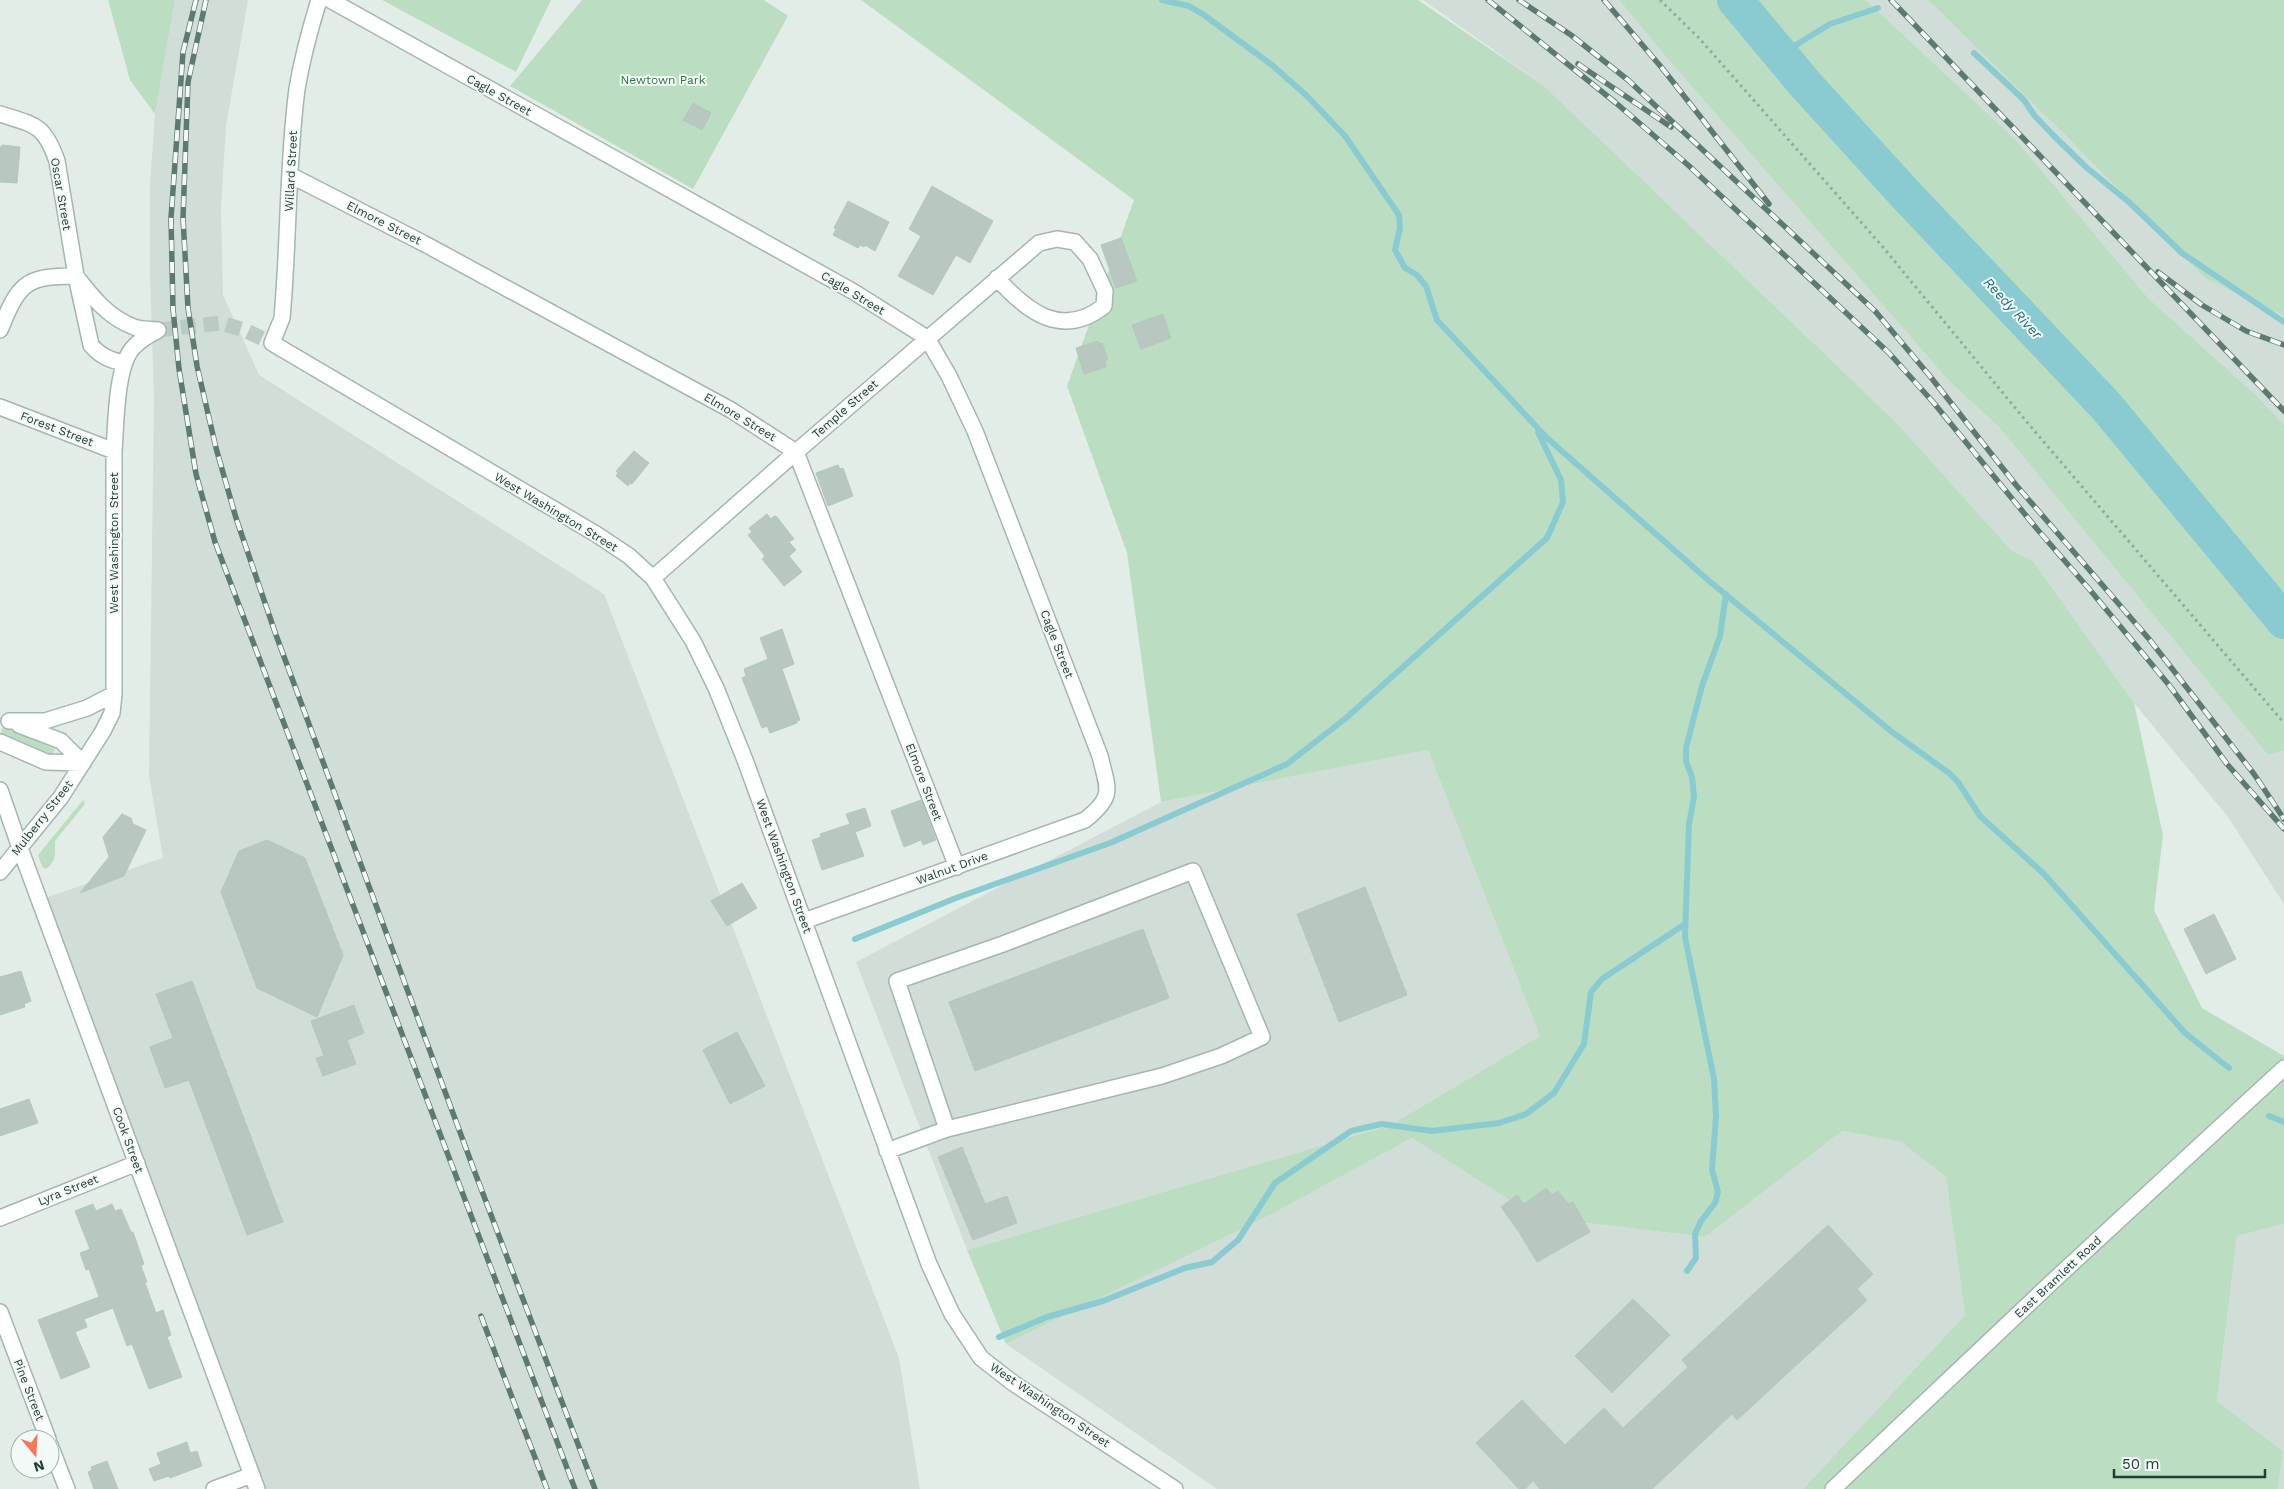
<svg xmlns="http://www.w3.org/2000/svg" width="2284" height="1489" viewBox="0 0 2284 1489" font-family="'Work Sans',sans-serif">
  <rect width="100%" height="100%" fill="#e3ede8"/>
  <path fill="#d1ddd7" d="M175,0H248L226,126L221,208L223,295L259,375L604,594L899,1358L920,1489H265L39,900L163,858L149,776L154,399L150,274V185L155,114Z
    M1423,0H1619L1673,65L1950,382L1999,427L2268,755L2284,751V904L2228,817L2134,703L2033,561L2011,550L1896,422L1543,85Z
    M1866,0H1928L2068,138L2206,279L2284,316V425L2256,395L2148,298L2015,139Z
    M1428,750L1540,1036L1391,1125L967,1250L856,962L1161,802Z
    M1842,1131L1901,1142L1946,1177L1965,1315L1803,1489H1217L1006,1344L1270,1215L1412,1138L1536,1217L1705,1237Z
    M2284,1224V1489H2278L2283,1451L2217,1401L2237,1236Z"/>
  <path fill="#bbdec3" d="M108,0H175L155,114L130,80Z
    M382,0H551L516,72Z
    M582,0H764L788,16L693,189L510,86Z
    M861,0H1418L1543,85L1896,422L2011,550L2033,561L2134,703L2163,835L2154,910L2202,1008L2284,1056V1224L2237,1236L2217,1401L2283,1451L2278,1489H1803L1965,1315L1946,1177L1901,1142L1842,1131L1705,1237L1536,1217L1412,1138L1270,1215L1006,1344L967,1250L1391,1125L1540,1036L1428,750L1161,802L1127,553L1067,386L1134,200Z
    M1619,0H1866L2015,139L2148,298L2256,395L2284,425V751L2268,755L1999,427L1950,382L1673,65Z
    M1928,0H2284V316L2206,279L2068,138Z
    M3,727L55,749L51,758L0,736Z
    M83,800L85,804L55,841C55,853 57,861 46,869L42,867L38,855Z"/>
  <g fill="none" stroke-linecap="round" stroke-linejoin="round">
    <path stroke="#8acbd2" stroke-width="6" d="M1162,0L1189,6L1204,15L1272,65L1307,96L1345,136L1399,215L1400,228L1395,250L1405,268L1417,275L1426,286L1437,320L1547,438L1708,580L1892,732L1949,773L1958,782L1980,816L2044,874L2185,1033L2229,1068
      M1974,53L2024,100L2034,115L2054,136L2087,168L2130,203L2182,253L2284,322
      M1781,54L1830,24L1878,8
      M855,939L956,898L1110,843L1287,764L1346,718L1547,538L1563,502L1561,480L1538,432
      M2269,1116L2284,1122
      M1687,1271L1696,1258L1695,1234L1701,1221L1715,1203L1718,1192L1712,1170L1716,1116L1714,1079L1685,937L1689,824L1694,797L1692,777L1686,761V748L1702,686L1720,636L1726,594
      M999,1337L1047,1317L1103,1301L1185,1268L1212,1262L1238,1240L1275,1183L1351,1131L1381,1124L1432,1131L1499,1123L1526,1114L1554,1093L1584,1044L1591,992L1602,979L1685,924"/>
    <path stroke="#8acbd2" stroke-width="36" d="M1735,0L1805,84L1907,196L2106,406L2284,621"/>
  </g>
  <path fill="#b8c8c1" stroke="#b5c7be" d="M693,103L711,113L702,130L683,120Z
    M2,145L20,147L17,183L0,182V148Z
    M932,186L993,221L970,263L956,255L933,295L898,276L921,236L909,229Z
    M848,201L889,222L875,251L865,245L864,247L860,245L858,248L833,235L836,229L834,228Z
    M1121,238L1137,281L1116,288L1101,245Z
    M1163,314L1171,338L1141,349L1132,325Z
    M1098,341L1099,344L1102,343L1108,360L1105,361L1106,367L1084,374L1076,348Z
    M634,451L649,463L632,484L630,483L628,486L616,476L618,473L616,471Z
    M838,465L840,469L843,468L853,496L828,506L816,473Z
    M767,514L771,519L774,516L777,517L794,539L789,542L796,550L789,556L802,572L784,586L762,559L765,556L748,535L752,532L749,528Z
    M782,629L794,664L782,669L800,720L797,721V723L770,733L767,726L762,728L742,678L746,676L744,669L768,659L760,638Z
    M921,800L936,840L923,845L921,840L904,847L891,811Z
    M865,808L871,826L855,832L864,856L822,870L812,840L821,837L820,834L850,824L846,814Z
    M122,814L131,818L133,824L146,830L124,876L80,893L109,857L103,837Z
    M267,840L305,858L343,955L317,1017L257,988L221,892L239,851Z
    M742,883L757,908L727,926L711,901Z
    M1365,887L1407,995L1339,1022L1297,914Z
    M2214,914L2236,959L2206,974L2184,929Z
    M1143,929L1169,998L975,1071L949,1002Z
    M21,971L31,1001L24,1004L25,1007L0,1015V977Z
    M192,981L283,1222L247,1235L189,1080L165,1088L150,1047L173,1038L156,994Z
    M354,1005L364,1033L347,1040L356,1064L323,1076L316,1058L324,1056L311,1021Z
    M737,1032L765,1086L730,1104L703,1050Z
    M29,1099L38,1123L0,1136V1109Z
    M962,1147L985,1204L1007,1196L1017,1223L973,1240L938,1157Z
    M1546,1188L1552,1195L1558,1191L1568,1204L1573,1202L1590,1232L1537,1262L1519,1232L1501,1207L1517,1195L1524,1204Z
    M93,1204L96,1211L112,1204L115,1211L121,1209L131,1232H133L144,1264L141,1266L147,1282L145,1283L156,1313L163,1310L171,1335L167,1337L182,1377L149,1389L134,1349L132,1344L127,1346L113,1308L84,1319L87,1327L75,1332L90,1367L61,1379L38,1320L99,1297L89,1269L86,1270L80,1253L90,1249L75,1211Z
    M1828,1225L1873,1274L1857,1289L1867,1300L1737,1420L1732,1414L1652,1489H1540L1533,1481L1525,1489H1519L1476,1443L1522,1400L1565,1445L1604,1408L1623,1428L1688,1367L1682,1360Z
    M1633,1299L1670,1335L1612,1393L1575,1356Z
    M187,1442L190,1453L197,1451L202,1466L170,1478L169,1476L154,1481L149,1469L161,1464L157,1453Z
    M107,1461L118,1489H94L88,1472L92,1470L91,1467Z"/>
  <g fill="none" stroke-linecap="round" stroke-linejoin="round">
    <path stroke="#bccac4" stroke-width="15" stroke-dasharray="15 8" stroke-linecap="butt" d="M158,330L221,323L244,330L272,343"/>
    <g stroke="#a5b5af" stroke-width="18">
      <path id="minor" d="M319,0C310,29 302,59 297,89C287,165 289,242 282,318L272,343L596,534L629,556L653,578L693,641L716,688L745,760L929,1264L952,1314L981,1358L1013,1383L1175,1489
        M330,0L854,292L927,338L949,376L975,431L1100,756C1108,790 1115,796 1085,820L804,921
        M0,114C35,125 44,124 57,161L76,276L91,345C100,356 110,360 124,363
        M290,175L423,243L731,410L796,452L957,867
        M0,330C19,284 24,276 76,276C91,296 109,318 134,327C141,330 150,329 158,330
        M0,407L114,451
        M653,578L796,452L1039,243L1057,239L1075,242L1090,259L1105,291L1104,306C1062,339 1027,312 997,278
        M9,721H45L87,708L114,694
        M19,725L61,741L83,763
        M0,742L46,762L83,763
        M0,790L20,848L257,1489
        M0,872L61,797L103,731L112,713L114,694V451C116,425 116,368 132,349C139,340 148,336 158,330
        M887,1151L947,1129L1162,1076L1221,1056L1262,1037L1193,871L1003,944L897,981L947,1129
        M0,1218L137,1163
        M0,1312L48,1439
        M50,1445L67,1489
        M214,1489L252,1475
        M1833,1489L2053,1281L2284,1068"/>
    </g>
    <path stroke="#83b1a0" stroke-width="3" stroke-dasharray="2.5 4" stroke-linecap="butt" d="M1660,0L1699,38L1882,246L2026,421L2284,723"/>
    <use href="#minor" stroke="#fff" stroke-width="15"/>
    <g stroke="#5d7a71" stroke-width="5.5">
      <path id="rail" d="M196,0L183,52L171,218L173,309L179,369L196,474L215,542L575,1489
        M206,0L188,82L183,218L188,308L197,366L216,448L236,518L276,635L474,1170L595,1489
        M1488,0L1616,103L1688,165L1889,353L1933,402L2037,529L2090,590L2169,685L2227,764L2284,829
        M1519,0L1571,35L1628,80L1875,311L1929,375L2016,485L2149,639L2254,774L2284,819
        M1604,0L1662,68L1769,204
        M1891,0L2284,411
        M1578,64L1671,127
        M2158,272L2202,305L2246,331L2284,345
        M481,1316L547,1489"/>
    </g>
    <use href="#rail" stroke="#f3f9f6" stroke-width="4" stroke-dasharray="11" stroke-linecap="butt"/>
  </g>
  <g text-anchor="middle" stroke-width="4" stroke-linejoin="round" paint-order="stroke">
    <g font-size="12" fill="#2c7645" stroke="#f3f9f6">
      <text x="663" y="84">Newtown Park</text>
    </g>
    <g font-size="12" fill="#223e35" stroke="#f3f9f6">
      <text transform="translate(499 95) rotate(29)" y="4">Cagle Street</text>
      <text transform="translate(291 171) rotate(-87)" y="4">Willard Street</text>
      <text transform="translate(61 194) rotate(80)" y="4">Oscar Street</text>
      <text transform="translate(384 223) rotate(27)" y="4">Elmore Street</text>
      <text transform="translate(853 293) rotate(31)" y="4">Cagle Street</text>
      <text transform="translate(845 409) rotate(-41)" y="4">Temple Street</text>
      <text transform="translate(740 417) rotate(31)" y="4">Elmore Street</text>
      <text transform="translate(57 429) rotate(21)" y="4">Forest Street</text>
      <text transform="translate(556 512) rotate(31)" y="4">West Washington Street</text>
      <text transform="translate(114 543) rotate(-90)" y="4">West Washington Street</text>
      <text transform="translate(1057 644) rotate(69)" y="4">Cagle Street</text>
      <text transform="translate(924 782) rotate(69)" y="4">Elmore Street</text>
      <text transform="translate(42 818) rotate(-52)" y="4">Mulberry Street</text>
      <text transform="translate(784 866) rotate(70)" y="4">West Washington Street</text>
      <text transform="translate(952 868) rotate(-20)" y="4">Walnut Drive</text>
      <text transform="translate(128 1140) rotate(70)" y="4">Cook Street</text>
      <text transform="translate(68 1190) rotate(-22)" y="4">Lyra Street</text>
      <text transform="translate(2058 1277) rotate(-43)" y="4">East Bramlett Road</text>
      <text transform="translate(29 1390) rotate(69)" y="4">Pine Street</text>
      <text transform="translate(1050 1405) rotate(34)" y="4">West Washington Street</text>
    </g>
    <g font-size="14" font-style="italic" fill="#1b707b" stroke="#f3f9f6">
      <text transform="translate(2013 308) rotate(47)" y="5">Reedy River</text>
    </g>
  </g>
  <g transform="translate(35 1454) rotate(162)"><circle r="24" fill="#f3f9f6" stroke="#9faea9"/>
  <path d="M0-4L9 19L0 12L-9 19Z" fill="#f3795a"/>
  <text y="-8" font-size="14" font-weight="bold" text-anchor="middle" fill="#223e35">N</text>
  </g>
  <path d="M2114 1469v8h151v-8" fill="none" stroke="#223e35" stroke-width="2.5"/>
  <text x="2122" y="1469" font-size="15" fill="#223e35" stroke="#f3f9f6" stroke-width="4" paint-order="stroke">50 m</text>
</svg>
